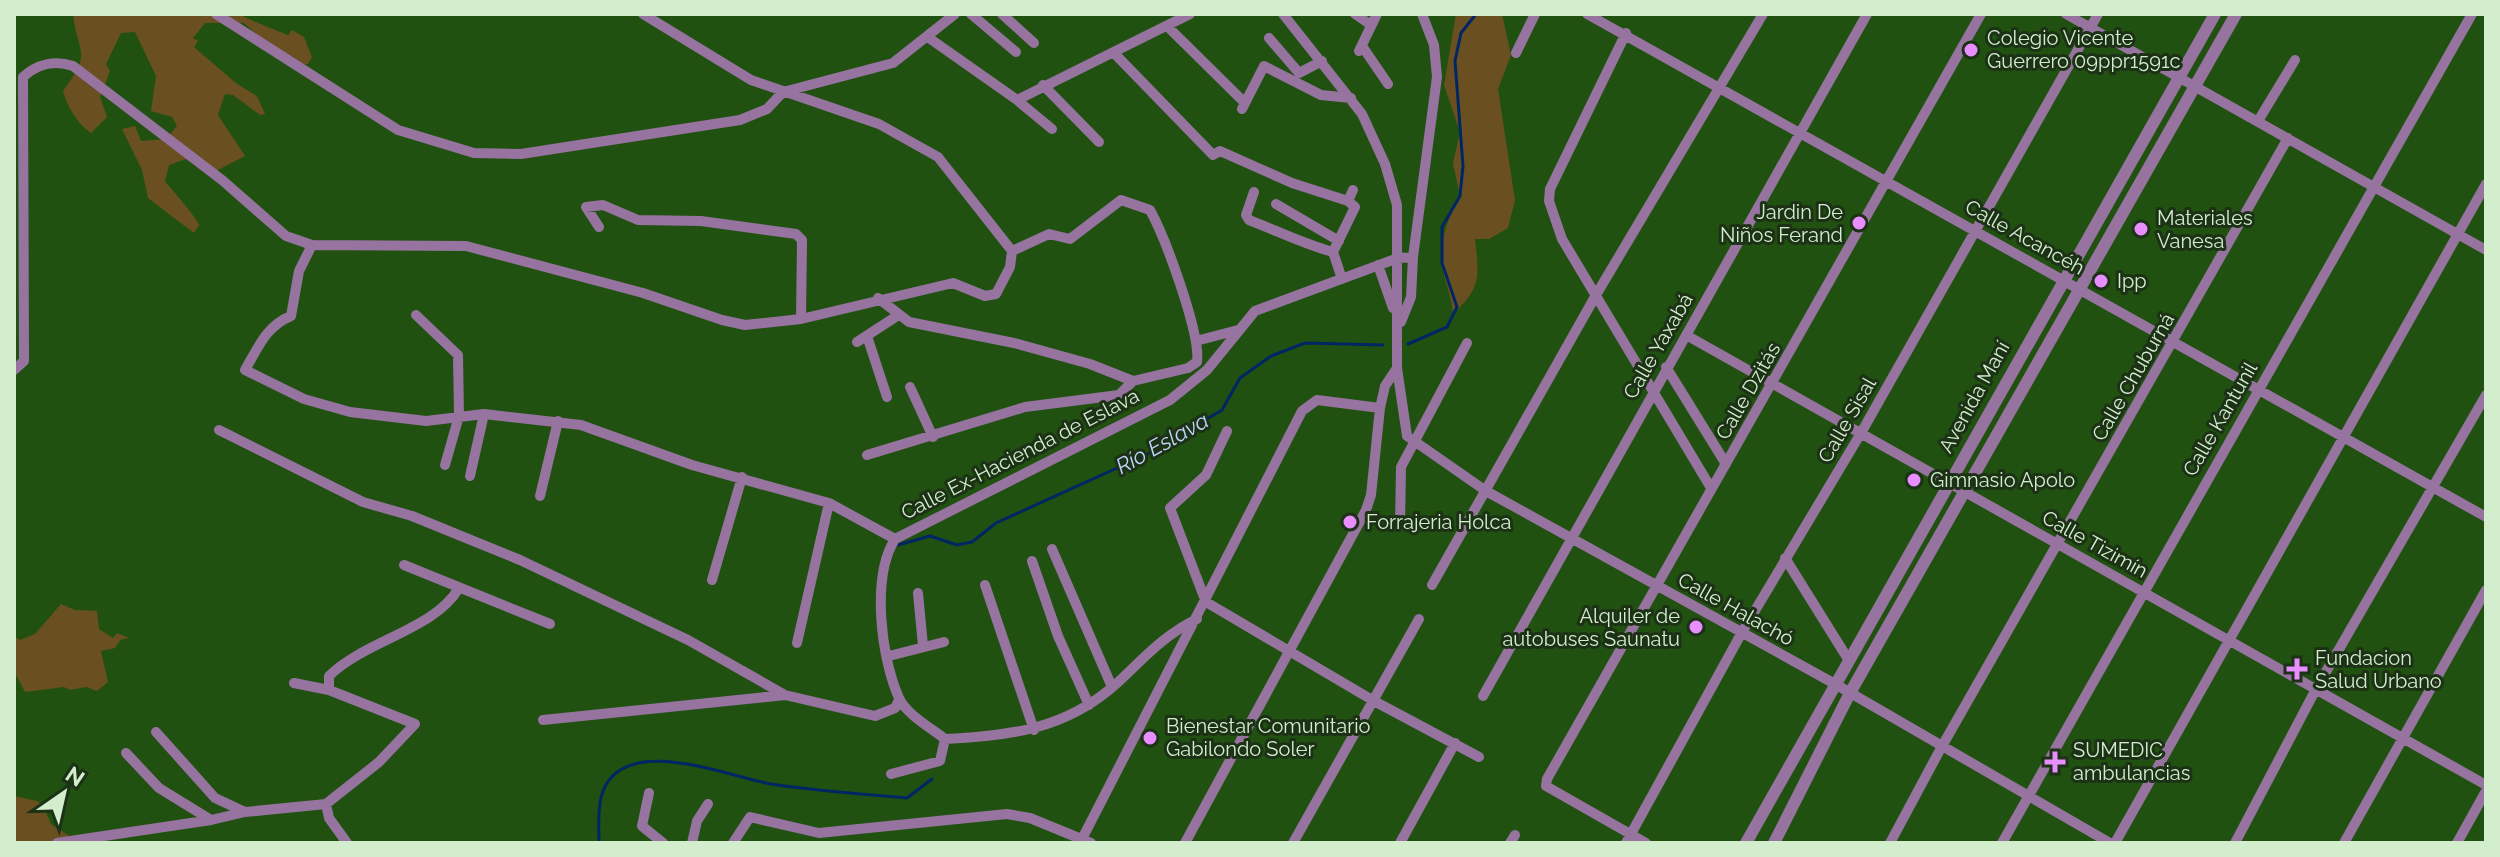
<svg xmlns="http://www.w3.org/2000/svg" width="2500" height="857" viewBox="0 0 2500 857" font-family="Raleway,sans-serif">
  <rect width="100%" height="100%" fill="#205111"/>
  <path fill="#6a5021" d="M73,14H239C256,23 270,28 288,35L292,30L304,37L312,57L308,64L300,65L294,57L274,50L244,23H205L193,38L198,41L194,47L237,84L257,96L265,114L260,115L233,95L225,94L218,115L245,156L214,172L189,158L169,165L165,181C171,189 198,219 199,225L194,233L148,198L142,170L122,129L135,126L141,141L166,139L177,126L172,117L151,111L156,76L135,32L121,33L106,64L110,71L100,97L107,117L91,133C78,124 67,107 63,91C93,51 78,56 73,14Z
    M1456,14H1502L1511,55L1498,89L1515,200L1508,228L1489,239H1475C1479,276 1482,287 1453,314C1452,296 1444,281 1442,264C1439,241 1449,215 1460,196L1453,163L1460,132L1444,85Z
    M61,604L75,610L97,611L99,629L113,638L117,633L129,638L120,640L115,648L101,651L108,682L97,691L86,687L70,690L64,687L25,692L14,671V636L20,640L35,634Z
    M14,796L37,801L43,806L51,824L71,837L57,842L14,843Z"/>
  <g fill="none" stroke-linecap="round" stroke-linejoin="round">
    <path stroke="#002663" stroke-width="3" d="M1408,344L1447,327L1457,307L1442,263V227L1460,196L1463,166L1455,61L1461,33L1476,14
      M898,545L930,536L957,545L972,542L996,523L1150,453L1222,410L1240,378L1271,356L1305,343L1383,345
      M599,843C599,828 597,809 602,794C622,731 730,777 771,784C816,791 861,794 907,798L932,779"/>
    <path stroke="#9773a0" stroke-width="10" d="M216,14L398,130L474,153L521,154L740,120L767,109L783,92L893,63L955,14
      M971,14L1016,52
      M1002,14L1034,43
      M1283,14L1362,114L1385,164L1397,205V368L1407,436L1486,491L1835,684L2110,843
      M1355,14L1371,25
      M1587,14L2486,517
      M2066,14L2486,250
      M1168,27L1245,103
      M1626,33L1550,189L1549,201L1562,239L1711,488
      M929,38L1017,100L1052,129
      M1269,38L1299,73L1322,61
      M1362,46L1388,84
      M1359,51L1377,14
      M1114,53L1213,155L1220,151L1292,183L1348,201L1355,207L1333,252L1342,279
      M1516,53L1535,14
      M1043,85L1099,142
      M1017,100L1190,14
      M1242,109L1264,66L1321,95L1351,98
      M2258,121L2295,60
      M1254,192L1246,215L1249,220C1278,231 1303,244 1333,252
      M1348,201L1353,190
      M1276,204L1339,241
      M599,227L586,207L603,205L638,220L701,221L796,234L802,240L801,319L953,283L985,296L996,294L1010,267L1012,251L938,157L879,124L751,80L643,14
      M312,245L299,271L291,316C266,326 258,348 245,370L304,399L350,412L426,421L484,414L581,425L692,465L829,503L895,539
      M1378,265L1393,308
      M878,298L909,322L1014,343L1090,364L1133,381L1188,368L1197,362C1201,334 1165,237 1150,210L1121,200L1070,239L1049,234L1012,251
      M416,315L458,355L459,416L445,465
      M1401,322L1411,297L1413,257L1437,77L1434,45L1422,14
      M1686,335L2486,785
      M867,336L887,397
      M1196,341L1238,330
      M857,342L897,316
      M1666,367L1726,464
      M14,370L24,361L23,77C37,64 55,60 73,66L222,180L286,236L312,245L466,246L643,293L722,320L745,325L801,319
      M910,387L933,437
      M219,430L363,502L412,516L520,560L688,640L785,695L875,716L895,708L899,700
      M1227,431L1206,475L1170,508L1206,602L1374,701L1479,757
      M867,455L1025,407L1119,395L1133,381
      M470,476L484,414
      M540,496L558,421
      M1400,526L1401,467L1467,343
      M1052,549L1112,687
      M1785,558L1848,659
      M1032,561L1058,636L1089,705
      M404,565L550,624
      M712,580L742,477
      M985,585L1034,730
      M1432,585L1596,295L1763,14
      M918,593L923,646
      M797,643L829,503
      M889,656L944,642
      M294,683L329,690L415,724L379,762L326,804L329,818L347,843
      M329,690V676C366,640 434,630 459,588
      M1483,696L1867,14
      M543,720L785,695
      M156,732L215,798L245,812L326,804
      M945,739C931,728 906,714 899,698C881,658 871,577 895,539L1170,400L1207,370L1255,311L1398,258L1413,257
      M945,739C1010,736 1066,729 1116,684C1142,660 1165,634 1197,619
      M126,753L159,788L211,820L245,812
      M891,774L940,761L945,739
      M649,793L642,826L663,843
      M57,843L211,820
      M692,843L697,821L708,804
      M733,843L750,817L819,833L1007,814L1030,818L1091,843
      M1076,843L1082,839L1302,411L1317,400L1380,408
      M1185,843L1366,510L1371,495L1380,408L1385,386L1397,368
      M1293,843L1419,619
      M1400,843L1455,743
      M1510,843L1515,835
      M1626,843L1741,634L1861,433L2098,14
      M1646,843L1546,786L1547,779L1981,14
      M1890,843L1941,748L2288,138
      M2002,843L2472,14
      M2115,843L2486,184
      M2235,843L2316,689L2486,395
      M2344,843L2486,590
      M2457,843L2486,791"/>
    <path stroke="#9773a0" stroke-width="12" d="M1746,843L2215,14
      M1774,843L1850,693L2236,14"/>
  </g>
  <g fill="#e88eff" stroke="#1c3116" stroke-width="3">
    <circle cx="1971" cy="50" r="8"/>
    <circle cx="1859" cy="223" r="8"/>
    <circle cx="2141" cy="229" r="8"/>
    <circle cx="2101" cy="281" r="8"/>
    <circle cx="1914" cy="480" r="8"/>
    <circle cx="1350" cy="522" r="8"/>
    <circle cx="1696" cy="627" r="8"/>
    <path d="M2293 657h8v8h8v8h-8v8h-8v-8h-8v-8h8z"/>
    <circle cx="1150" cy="738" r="8"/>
    <path d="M2051 750h8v8h8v8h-8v8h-8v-8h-8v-8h8z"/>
  </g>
  <g text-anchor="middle" stroke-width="6" stroke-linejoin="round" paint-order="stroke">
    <g font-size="20" fill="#d3eecd" stroke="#1c3116" text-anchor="start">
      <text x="1987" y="45">Colegio Vicente<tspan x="1987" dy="23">Guerrero 09ppr1591c</tspan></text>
      <text x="1843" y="219" text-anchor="end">Jardin De<tspan x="1843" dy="23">Niños Ferand</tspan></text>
      <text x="2157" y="225">Materiales<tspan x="2157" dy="23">Vanesa</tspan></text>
      <text x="2117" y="288">Ipp</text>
      <text x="1930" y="487">Gimnasio Apolo</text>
      <text x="1366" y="529">Forrajeria Holca</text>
      <text x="1680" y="623" text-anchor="end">Alquiler de<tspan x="1680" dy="23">autobuses Saunatu</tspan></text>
      <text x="2315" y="665">Fundacion<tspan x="2315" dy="23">Salud Urbano</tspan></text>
      <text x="1166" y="733">Bienestar Comunitario<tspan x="1166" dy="23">Gabilondo Soler</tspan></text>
      <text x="2073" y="757">SUMEDIC<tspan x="2073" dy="23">ambulancias</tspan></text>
    </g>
    <g font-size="20" fill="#d3eecd" stroke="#1c3116">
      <text transform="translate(2025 237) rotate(29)" y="7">Calle Acancéh</text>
      <text transform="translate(1658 346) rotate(-60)" y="7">Calle Yaxabá</text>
      <text transform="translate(2133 377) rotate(-60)" y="7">Calle Chuburná</text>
      <text transform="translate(1748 391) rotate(-60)" y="7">Calle Dzitás</text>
      <text transform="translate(1974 397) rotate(-61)" y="7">Avenida Maní</text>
      <text transform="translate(2220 419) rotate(-60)" y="7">Calle Kantunil</text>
      <text transform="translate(1847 420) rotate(-60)" y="7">Calle Sisal</text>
      <text transform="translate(1020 454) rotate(-27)" y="7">Calle Ex-Hacienda de Eslava</text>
      <text transform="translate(2095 544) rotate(29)" y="7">Calle Tizimín</text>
      <text transform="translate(1736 609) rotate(29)" y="7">Calle Halachó</text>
    </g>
    <g font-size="22" font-style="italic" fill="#bfd7fc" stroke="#1c3116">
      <text transform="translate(1162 443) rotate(-29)" y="8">Río Eslava</text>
    </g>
  </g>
  <rect width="2500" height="857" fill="none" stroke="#d3eecd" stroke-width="32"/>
  <g transform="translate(64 793) rotate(34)" stroke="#1c3116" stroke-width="6" paint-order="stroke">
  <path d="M0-6L14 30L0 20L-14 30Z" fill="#d3eecd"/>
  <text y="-12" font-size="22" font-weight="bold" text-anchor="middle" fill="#d3eecd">N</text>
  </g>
</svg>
